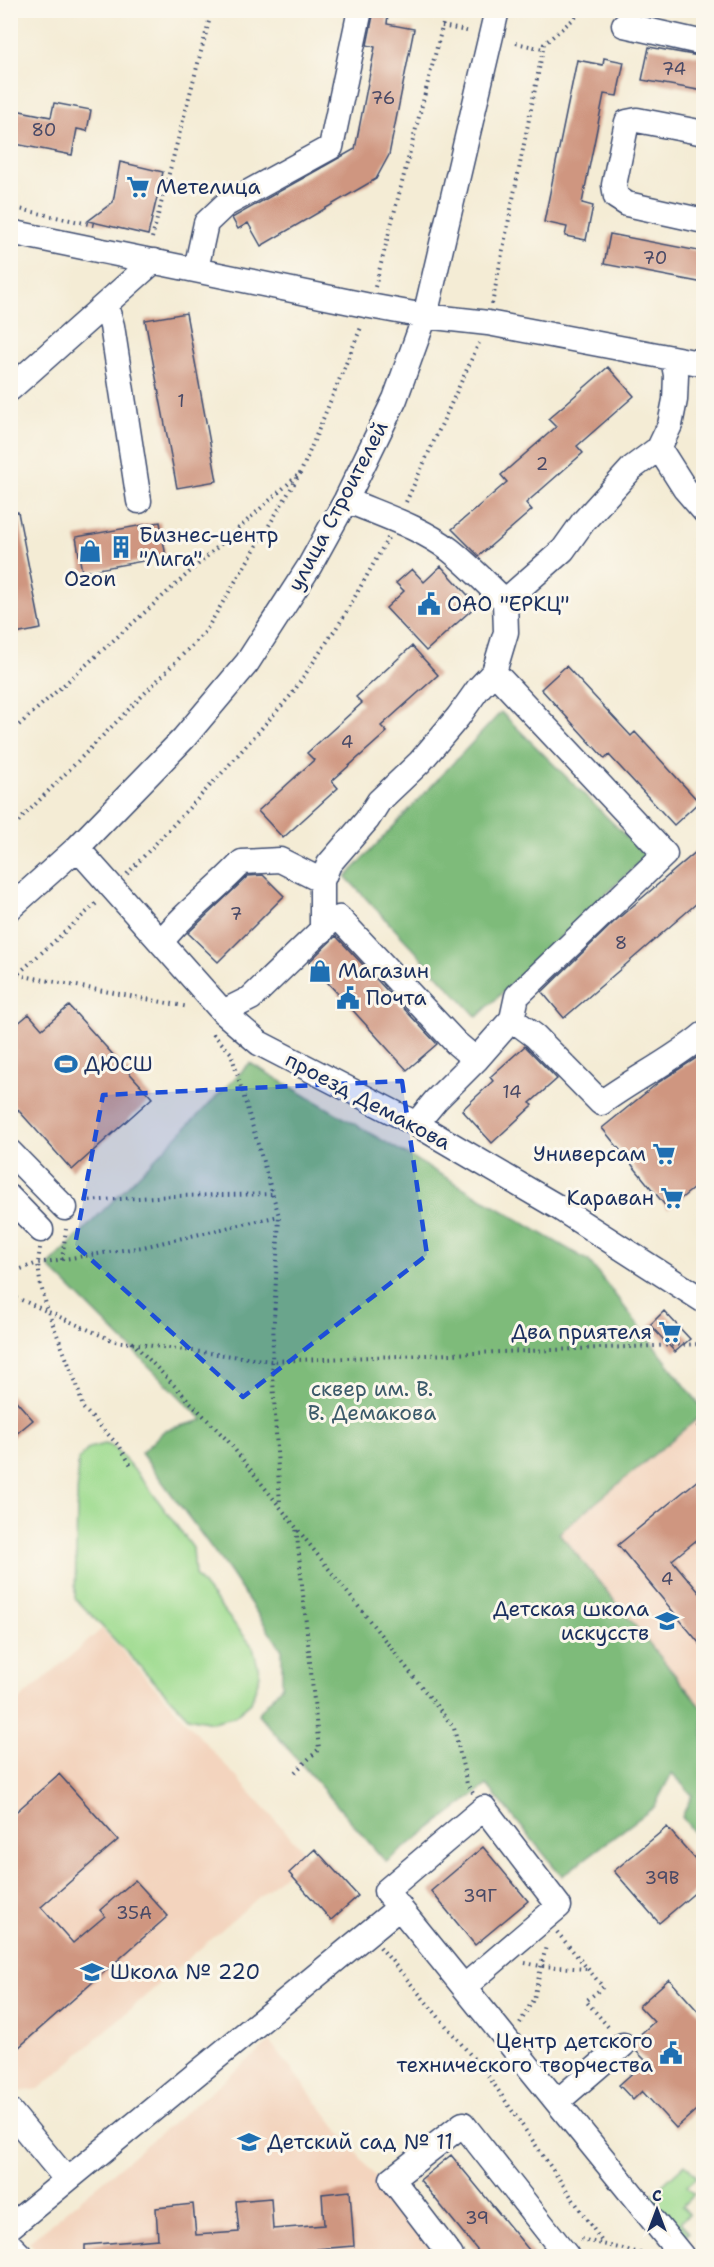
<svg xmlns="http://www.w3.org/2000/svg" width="714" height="2267" viewBox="0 0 714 2267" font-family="'Shantell Sans',sans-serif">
  <rect width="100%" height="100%" fill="#fbf7ec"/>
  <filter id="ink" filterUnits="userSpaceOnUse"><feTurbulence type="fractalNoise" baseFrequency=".0167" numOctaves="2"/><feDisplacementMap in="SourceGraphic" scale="12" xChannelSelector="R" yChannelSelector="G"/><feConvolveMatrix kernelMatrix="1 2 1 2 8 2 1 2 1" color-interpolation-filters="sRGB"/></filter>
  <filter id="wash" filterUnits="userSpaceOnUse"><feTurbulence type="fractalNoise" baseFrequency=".008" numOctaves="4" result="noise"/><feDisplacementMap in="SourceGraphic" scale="24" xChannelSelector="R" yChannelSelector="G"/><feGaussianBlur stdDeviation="1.35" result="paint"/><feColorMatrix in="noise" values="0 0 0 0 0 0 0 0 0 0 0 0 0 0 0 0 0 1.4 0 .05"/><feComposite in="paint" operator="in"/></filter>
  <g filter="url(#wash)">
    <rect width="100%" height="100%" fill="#f4ecd5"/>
    <path fill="#f3d4be" d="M703,1414V1709L559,1532Z
      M102,1629L307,1855L39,2089L11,2093L10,1708Z
      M270,2042L437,2256H42L29,2242Z"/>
    <path fill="#9edb8f" stroke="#5c8576" stroke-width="1.5" d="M105,1444L114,1447L143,1480L193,1548L195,1575L253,1647L260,1675L251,1702L233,1717L212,1722L188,1717L75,1598L78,1460L89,1448Z
      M685,2164L697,2177L687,2186L694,2194L682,2206L689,2214L680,2222L689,2232L679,2241L644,2202Z"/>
    <path fill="#7ebb7a" stroke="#4c756c" stroke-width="1.5" d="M501,712L646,856L477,1017L346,877Z
      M250,1063L589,1261L703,1409V1414L559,1533L703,1709V1844L682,1817L692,1795L672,1773L654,1807L562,1876L487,1785L386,1862L258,1714L282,1686V1650L228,1570L141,1453L165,1430L203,1420L48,1266Z"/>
    <g id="blocks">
      <path fill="#cf9680" d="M374,11L388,14L387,24L414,29L389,155L376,179L261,246L248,223L238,229L232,218L355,149L375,47L367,45Z
        M649,47L704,57V91L642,80Z
        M604,58L624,62L617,96L604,94L582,203L593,206L586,240L565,236L567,227L544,222L577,60L603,65Z
        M54,103L91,110L87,131L77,129L72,155L10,143V109L51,117Z
        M120,162L163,172L148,235L88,221L113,202Z
        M610,234L704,252V283L604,264Z
        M186,313L217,481L177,488L145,320Z
        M608,367L634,396L577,446L583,453L526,503L532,510L479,556L452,529L507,482L501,475L556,427L548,419Z
        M10,512H18L41,629L10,635Z
        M160,522L166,557L82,572L76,537Z
        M441,566L477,605L426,651L386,608L404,591L396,583L412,569L424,582Z
        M412,646L438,675L381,726L387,732L332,781L338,788L283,838L258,811L314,760L307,753L362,703L356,697Z
        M566,666L631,736L635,732L699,802L674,825L609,755L605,759L541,689Z
        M704,845V897L564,1018L542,992L614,922Z
        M263,875L284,896L218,962L188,933L248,876Z
        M336,936L437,1044L407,1070L309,962Z
        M69,1006L152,1098L72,1170L10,1101V1030L29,1014L42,1029Z
        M525,1046L557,1079L530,1103L533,1105L492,1143L462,1110L493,1081L490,1077Z
        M704,1053V1180L668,1209L602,1128L659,1082Z
        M664,1311L690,1339L675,1352L650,1325Z
        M10,1394L33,1420L10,1439Z
        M704,1475V1534L672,1560L704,1598V1649L618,1545Z
        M59,1774L118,1840L41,1907L73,1943L105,1916L100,1910L135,1880L168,1916L10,2055V1817Z
        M667,1827L704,1869V1885L659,1923L614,1871Z
        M483,1847L528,1901L475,1945L431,1891Z
        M315,1849L358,1896L331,1920L289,1873Z
        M669,1979L704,2018V2103L676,2128L642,2091L633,2100L619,2085L646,2061L636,2051L635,2039L654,2022L639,2006Z
        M451,2155L534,2256H482L420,2180Z
        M350,2191L354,2246L317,2249V2256H276L275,2253L241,2256H85V2245L158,2239L156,2208L193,2204L196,2235L239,2232L236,2201L271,2198L273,2229L324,2225L322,2194Z"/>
    </g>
  </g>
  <g filter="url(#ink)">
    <use href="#blocks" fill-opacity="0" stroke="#3c4b70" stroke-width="1.5"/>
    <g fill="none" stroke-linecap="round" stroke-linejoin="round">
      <g stroke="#3c4b70" stroke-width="27">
        <path id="minor" d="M624,25L704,43
          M704,133L637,120L627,122L614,185L616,197L627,204L704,221
          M10,232L370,306L425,316L488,323L704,364
          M196,269L206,223L225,205L331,147L360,10
          M106,306L112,326L139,501
          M10,389L154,261
          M659,448L685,489L704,511
          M346,500C381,515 420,527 450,550C470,566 487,584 505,601L506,632L494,672
          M505,601L563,550L583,522L632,468L659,448L670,425L675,400L676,375L673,359
          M77,848L223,1012L259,1043L416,1124L556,1206L704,1301
          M10,908L77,848L184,738L247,663L309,567L346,500L395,399L425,316L497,10
          M322,931V881L329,864L367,820L379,801L420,762L458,717L478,689L494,672L665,854L517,996L512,1019L476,1060
          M162,941C185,911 217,890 242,862L280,860L322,881
          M223,1012L251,998L331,921L339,918L456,1043L476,1060L436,1100L416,1124
          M512,1019L535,1036L601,1103C635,1078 672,1061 704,1034
          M10,1152L65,1208
          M10,1198L41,1230
          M465,1986L559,1906L484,1808L386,1891L682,2256
          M558,2101L623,2045
          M10,2111L67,2180L10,2227
          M67,2180L400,1907
          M10,2245L21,2256
          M451,2256L392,2179L463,2124L567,2256"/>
      </g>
      <path stroke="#3c4b70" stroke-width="4" stroke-dasharray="1.5 4.5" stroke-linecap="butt" d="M442,26L471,32
        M516,43L543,49
        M10,207L98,226
        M152,238L212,10
        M375,287L444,20L439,10
        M492,304L544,44L584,10
        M406,502L479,343
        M10,733L298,475
        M10,816L20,821
        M10,830L205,632L301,472L362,325
        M127,874L221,774L292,694L343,618L388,538
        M18,975L189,1007
        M10,981L98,902
        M213,1034L231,1053L279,1216L272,1361L280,1505
        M84,1201L174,1196L272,1194
        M40,1248L38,1263L40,1282L48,1312L77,1385L83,1408L120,1447L132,1467
        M62,1260L66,1229
        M10,1273L38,1263L143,1247L279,1216
        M10,1297L17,1298L114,1341L272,1361L704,1344
        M132,1342L228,1441L454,1728L467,1784L473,1793
        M698,1425L704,1431
        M295,1772L319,1749L296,1526
        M557,1932L603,1987L586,2001L610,2029
        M380,1947L489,2077L603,2243
        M525,1963L541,1966L588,1969
        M520,2023L534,1998L546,1946
        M581,2239L653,2256"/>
      <use href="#minor" stroke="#fff" stroke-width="24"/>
    </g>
  </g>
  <path fill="#1d4ed8" fill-opacity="0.2" stroke="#1d4ed8" stroke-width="4.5" stroke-dasharray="12 8" stroke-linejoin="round" d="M402,1081L427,1255L243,1397L75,1245L103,1095Z"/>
  <defs>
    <g id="supermarket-bare" transform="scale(1.8)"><path d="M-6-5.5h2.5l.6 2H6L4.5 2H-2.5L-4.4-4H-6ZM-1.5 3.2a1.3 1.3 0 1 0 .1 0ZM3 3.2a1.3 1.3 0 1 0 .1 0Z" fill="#1f6fb2" stroke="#fbf7ec" stroke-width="2.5" paint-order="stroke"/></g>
    <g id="building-bare" transform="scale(1.8)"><path d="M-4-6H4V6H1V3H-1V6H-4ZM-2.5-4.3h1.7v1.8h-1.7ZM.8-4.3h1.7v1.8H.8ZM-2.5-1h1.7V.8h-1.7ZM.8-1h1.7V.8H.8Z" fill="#1f6fb2" stroke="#fbf7ec" stroke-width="2.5" paint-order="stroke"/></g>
    <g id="shop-bare" transform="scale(1.8)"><path d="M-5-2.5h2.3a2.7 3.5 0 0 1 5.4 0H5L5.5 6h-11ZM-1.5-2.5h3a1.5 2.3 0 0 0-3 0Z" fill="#1f6fb2" stroke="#fbf7ec" stroke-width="2.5" paint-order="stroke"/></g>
    <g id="civic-bare" transform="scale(1.8)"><path d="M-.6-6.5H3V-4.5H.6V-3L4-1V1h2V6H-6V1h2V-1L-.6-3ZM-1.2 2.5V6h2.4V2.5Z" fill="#1f6fb2" stroke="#fbf7ec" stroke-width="2.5" paint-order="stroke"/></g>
    <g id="stadium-bare" transform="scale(1.8)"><path d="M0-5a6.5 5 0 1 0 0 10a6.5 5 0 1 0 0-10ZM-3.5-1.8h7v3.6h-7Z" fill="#1f6fb2" stroke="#fbf7ec" stroke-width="2.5" paint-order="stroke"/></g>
    <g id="school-bare" transform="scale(1.8)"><path d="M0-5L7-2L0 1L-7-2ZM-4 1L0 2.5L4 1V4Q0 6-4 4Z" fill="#1f6fb2" stroke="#fbf7ec" stroke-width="2.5" paint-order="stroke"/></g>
  </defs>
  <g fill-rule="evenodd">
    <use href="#supermarket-bare" x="138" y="187"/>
    <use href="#building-bare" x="121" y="547"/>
    <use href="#shop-bare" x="90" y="551"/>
    <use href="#civic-bare" x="429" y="604"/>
    <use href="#shop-bare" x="320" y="971"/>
    <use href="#civic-bare" x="348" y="998"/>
    <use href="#stadium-bare" x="66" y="1064"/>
    <use href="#supermarket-bare" x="664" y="1154"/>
    <use href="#supermarket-bare" x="672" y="1198"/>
    <use href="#supermarket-bare" x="670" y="1332"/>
    <use href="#school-bare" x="667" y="1621"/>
    <use href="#school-bare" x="92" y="1972"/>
    <use href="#civic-bare" x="671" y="2053"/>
    <use href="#school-bare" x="249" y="2142"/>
  </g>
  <g text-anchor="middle" stroke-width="6" stroke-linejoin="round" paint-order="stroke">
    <g font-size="18" fill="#484966">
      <text x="674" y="75">74</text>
      <text x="383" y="104">76</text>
      <text x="44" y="136">80</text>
      <text x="655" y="264">70</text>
      <text x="181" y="407">1</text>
      <text x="542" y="470">2</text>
      <text x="347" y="748">4</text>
      <text x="236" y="920">7</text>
      <text x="621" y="949">8</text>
      <text x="512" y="1098">14</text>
      <text x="667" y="1585">4</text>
      <text x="662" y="1884">39В</text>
      <text x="480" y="1902">39Г</text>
      <text x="134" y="1919">35А</text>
      <text x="477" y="2224">39</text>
    </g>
    <g font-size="21" fill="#1b2f5e" stroke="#fbf7ec" text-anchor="start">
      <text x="156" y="194">Метелица</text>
      <text x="139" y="542">Бизнес-центр<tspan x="139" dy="24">"Лига"</tspan></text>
      <text x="90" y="586" text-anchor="middle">Ozon</text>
      <text x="447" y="611">ОАО "ЕРКЦ"</text>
      <text x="338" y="978">Магазин</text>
      <text x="366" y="1005">Почта</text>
      <text x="84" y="1071">ДЮСШ</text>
      <text x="646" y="1161" text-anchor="end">Универсам</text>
      <text x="654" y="1205" text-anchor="end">Караван</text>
      <text x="652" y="1339" text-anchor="end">Два приятеля</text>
      <text x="649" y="1616" text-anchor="end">Детская школа<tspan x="649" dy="24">искусств</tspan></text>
      <text x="110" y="1979">Школа № 220</text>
      <text x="653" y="2048" text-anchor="end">Центр детского<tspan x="653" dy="24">технического творчества</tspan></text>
      <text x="267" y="2149">Детский сад № 11</text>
    </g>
    <g font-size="21" fill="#1b2f5e" stroke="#fbf7ec">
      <text transform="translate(338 506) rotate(-62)" y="7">улица Строителей</text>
      <text transform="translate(368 1101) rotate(28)" y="7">проезд Демакова</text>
    </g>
    <g font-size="21" fill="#3c5a6a" stroke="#fbf7ec">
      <text x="372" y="1396">сквер им. В.<tspan x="372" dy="24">В. Демакова</tspan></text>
    </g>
  </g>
  <rect width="714" height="2267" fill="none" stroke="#fbf7ec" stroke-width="36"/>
  <g transform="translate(657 2210)" stroke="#fbf7ec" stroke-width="4.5" paint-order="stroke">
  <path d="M0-4.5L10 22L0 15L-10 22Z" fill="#1b2f5e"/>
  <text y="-9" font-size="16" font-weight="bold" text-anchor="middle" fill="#1b2f5e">С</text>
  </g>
</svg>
